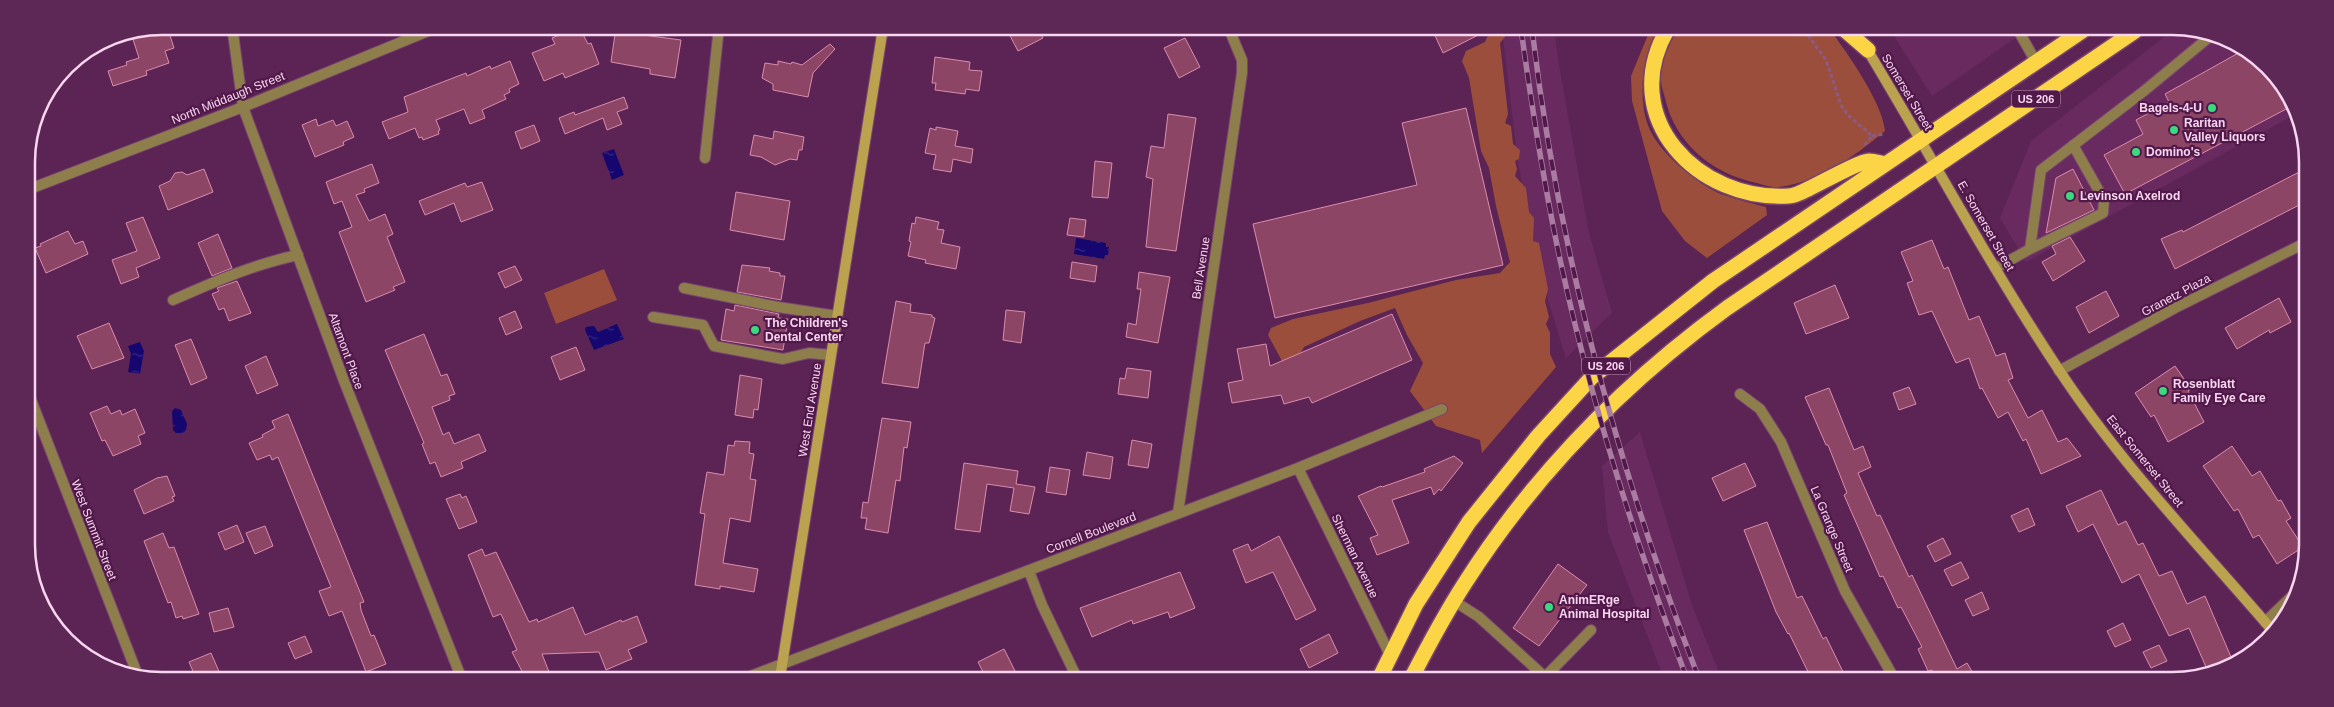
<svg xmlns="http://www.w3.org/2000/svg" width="2334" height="707" viewBox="0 0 2334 707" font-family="Arial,sans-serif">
  <defs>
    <pattern id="water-ripples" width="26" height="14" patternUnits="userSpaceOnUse" patternTransform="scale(1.25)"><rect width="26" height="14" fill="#16066f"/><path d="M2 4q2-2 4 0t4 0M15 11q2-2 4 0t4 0" fill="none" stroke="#392984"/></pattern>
  </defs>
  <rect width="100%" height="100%" fill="#5c2454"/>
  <path fill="#692a60" d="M1502,29H1554L1559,65L1589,233L1612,313L1566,358L1535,259L1517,155Z
    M1890,30H2027L1932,96Z
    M2172,31H2207L2268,66L2294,115L2026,262L2000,218L2031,141Z
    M1640,432L1692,605L1722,680L1664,679L1608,532L1602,466Z"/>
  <path fill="#9c4e3d" d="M1491,29H1502L1505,37L1500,43L1508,114L1505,123L1511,126L1513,144L1520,150L1519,159L1515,161L1517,169L1515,176L1526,188L1529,212L1534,218L1533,241L1539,243L1548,289L1545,301L1549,317L1546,324L1550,333V354L1556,367L1482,453L1480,440L1436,426L1410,391L1423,363L1407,335L1395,308L1360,321L1304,347L1291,370L1282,361L1268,335L1271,328L1293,319L1368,303L1456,280L1500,273L1510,262L1496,206L1489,168L1481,151L1469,78L1462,61L1466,51L1485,42Z
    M1650,30H1657C1642,56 1637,102 1650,130C1661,154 1697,184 1721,194C1735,199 1751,203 1766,207L1767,215L1707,258L1685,241L1662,211L1632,101L1631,76Z
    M1678,30H1830C1847,52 1883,104 1885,131C1853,157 1822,181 1779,187C1772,188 1764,185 1757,183C1712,174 1675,143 1665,98C1663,92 1661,85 1661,79C1661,61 1669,44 1678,30Z
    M604,269L617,300L556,324L544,293Z"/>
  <path fill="url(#water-ripples)" d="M614,149L624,175L612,180L602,153Z
    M1076,238L1106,243V247H1109L1108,255H1105L1104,259L1074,254Z
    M617,324L624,339L594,350L585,330L586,327L594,326L598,332Z
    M140,342L144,351L140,374L128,372L131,354L128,346Z
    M175,408L181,410L187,424L186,430L183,433H176L173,430L172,411Z"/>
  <path fill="#8d4565" stroke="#db8cad" d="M167,26L174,48L165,51L169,63L146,71L147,75L113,86L108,71L127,65L126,62L139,58L131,33Z
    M579,27L588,44L591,43L599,64L565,78L563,73L544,81L532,53L555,44L552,38Z
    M1006,28H1038L1043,38L1018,51Z
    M1432,29H1490L1443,53Z
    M621,32L681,40L675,78L650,74V69L611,62L615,34L620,35Z
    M1185,38L1200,67L1179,78L1164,48Z
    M830,44L835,49L813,73L808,97L773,90V84L762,78L765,63L778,65V61L791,64L792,62L802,65Z
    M2242,51L2268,66L2290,107L2125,194L2104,155L2143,134L2136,120L2169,102L2165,94Z
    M935,57L970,62L969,70L982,71L979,91L966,89L965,94L935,90L936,83H932Z
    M510,61L519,84L509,89L510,92L504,95L506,99L482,110L485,118L470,124L464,109L436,120L440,130L438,131L439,134L423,140L422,137L419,138L415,128L389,139L382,122L408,112L404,97L466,73L467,76L490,66L491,69Z
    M624,97L628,108L617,112L622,124L607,130L603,118L565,134L559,118L574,112L575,115Z
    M1466,108L1503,265L1275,318L1253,224L1417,185L1402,123Z
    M1168,114L1196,118L1176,251L1146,247L1153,179L1146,177L1151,146L1164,148Z
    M316,119L318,126L333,120L336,126L347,121L354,137L343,142L344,145L315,157L302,125Z
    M534,125L540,141L521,149L515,132Z
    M936,127L958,131L955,146L973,149L971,163L953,159L951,172L933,169L936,155L925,153L930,128L936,130Z
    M774,131L804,137L802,150H799L797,160L790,159L775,165L761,157L750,155L754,135L773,139Z
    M1095,161L1112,163L1108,198L1092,197Z
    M372,164L379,183L364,189L365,192L356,195L369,221L385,214L393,234L387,237L405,282L393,287L395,290L366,302L339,232L352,227L342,201L334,204L326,182Z
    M204,169L213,192L168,210L159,186L170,181L175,173L182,172L187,175Z
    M2073,169L2094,210L2046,233L2056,178Z
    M2305,169V202L2175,269L2161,239L2182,230L2183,232Z
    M482,182L493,210L461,222L454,203L425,215L419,201L465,183L467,187Z
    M736,192L790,201L784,240L730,230Z
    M143,217L160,258L136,268L139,277L121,284L112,260L137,251L126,223Z
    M916,217L939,222L937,229L944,230L941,243L960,247L956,269L925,263L926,260L908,256L911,242L909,241L912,223L915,224Z
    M1070,218L1086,220L1084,237L1067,235Z
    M68,231L75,244L83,241L88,254L46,273L35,248L41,246L40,244Z
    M218,234L232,268L212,276L198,243Z
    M2070,237L2085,261L2053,281L2042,262L2056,254L2052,246Z
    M1932,240L1944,269L1948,267L1969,320L1979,316L1996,356L2005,353L2013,378L2008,380L2028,418L2042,410L2058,442L2067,438L2081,456L2041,474L2026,439L2023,441L2008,412L1998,418L1982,388L1980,389L1969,358L1956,363L1932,311L1919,315L1907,283L1913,281L1901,252Z
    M1072,262L1097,266L1095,282L1070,278Z
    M742,265L770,268L769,271L780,273V276H785L781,300L737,292Z
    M515,266L522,280L505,288L498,273Z
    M1139,272L1170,277L1158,343L1126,337L1128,323L1136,325L1141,289H1137Z
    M237,281L251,313L229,321L224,308L219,310L212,294L219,291L217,288Z
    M1835,285L1849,318L1806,334L1794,303Z
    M2106,291L2119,316L2089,333L2076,307Z
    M2279,298L2291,322L2270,333L2269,330L2237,349L2225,328Z
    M896,301L911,304L910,312L932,315V317L935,318L929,343H925L918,388L882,383Z
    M735,305L779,314L778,318L788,319L783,350L721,340L726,309L734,311Z
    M1006,310L1025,312L1021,343L1003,340Z
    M515,311L522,328L506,335L499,318Z
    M1392,314L1412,360L1312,403L1309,397L1284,404L1281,395L1232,403L1228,383L1243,380L1237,349L1266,344L1270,366Z
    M109,323L124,358L92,369L77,336Z
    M424,334L441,376L447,374L455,394L449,396L450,400L432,407L443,435L449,432L454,444L479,434L486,451L461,462L463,468L441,477L435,462L430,464L422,444L424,443L385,350Z
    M191,339L207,378L191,385L175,345Z
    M576,347L585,370L560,380L551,357Z
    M266,356L278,385L257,394L245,366Z
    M2175,366L2191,389L2188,391L2204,422L2168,442L2154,415L2151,417L2135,393Z
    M1127,368L1151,371L1148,398L1118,394L1120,378L1125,379Z
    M740,375L762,379L758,410L754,409L753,418L735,415Z
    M1909,387L1916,404L1899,410L1893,393Z
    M1829,388L1854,450L1863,446L1871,467L1858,473L1877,516L1880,515L1909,577L1912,575L1957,669L1967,663L1977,680H1938L1932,670L1928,671L1918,649L1922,647L1901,607L1898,608L1883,576L1880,577L1844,495L1847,493L1828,445H1826L1805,397Z
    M107,406L111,414L120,410L122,415L135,409L145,433L138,436L141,444L113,456L105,440L102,441L90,413Z
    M288,414L364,602L360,603L361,610L371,636L374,635L386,664L366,672L342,611L329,616L319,591L331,587L278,457L272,460L270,455L257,460L249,443L263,437L262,435L275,428L272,421Z
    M882,418L911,422L907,448L904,447L900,481L896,480L888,533L865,529L867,518H861L863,502L868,503Z
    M1132,440L1152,444L1148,468L1128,465Z
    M735,441L750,442L749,453L754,454L750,479L756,480L750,522L730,518L723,563L758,569L754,592L720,586V589L695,585L705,514L700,513L707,472L724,475L728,445L734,446Z
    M2232,446L2252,476L2260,471L2278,501L2281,500L2291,518L2286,521L2303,547L2277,564L2259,535L2253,538L2238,509L2234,511L2203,466Z
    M1087,452L1113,457L1110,479L1083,475Z
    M1454,456L1463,463L1441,491L1439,489L1434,495L1431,487L1392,500L1409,543L1377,555L1370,538L1378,535L1358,496L1381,486L1382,487L1425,472L1424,469Z
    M964,463L1018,471L1016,484L1035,487L1029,514L1010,511L1014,488L987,484L980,532L955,529Z
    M1745,463L1756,486L1723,501L1712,478Z
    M1050,467L1070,470L1066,495L1046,492Z
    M167,476L175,496L172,497L174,501L144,514L134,490L157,478Z
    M2101,490L2118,525L2126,521L2138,545L2143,543L2159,576L2172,571L2187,604L2205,596L2234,664L2223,670L2209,674L2189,628L2169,636L2139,574L2122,583L2093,524L2078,532L2066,506Z
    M460,494L462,498L466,496L477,522L459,529L446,499Z
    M2028,508L2035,525L2019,532L2011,516Z
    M1767,522L1797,598L1802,596L1823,639L1826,637L1847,680H1812L1789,633L1788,634L1776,612L1744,530Z
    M237,525L244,542L225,550L218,533Z
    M265,526L273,546L255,554L246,533Z
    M163,533L169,548L174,547L199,614L183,619L182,616L176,618L171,602L168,603L144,541Z
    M1279,536L1316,610L1296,620L1273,572L1246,583L1233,550L1248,544L1251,551Z
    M1943,538L1951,554L1935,562L1927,546Z
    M482,549L485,556L496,552L529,622L537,619L538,622L573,607L585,635L621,620L622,622L637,616L647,642L628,650L632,659L629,660L606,670L599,652L542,654L551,677H525L512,652L517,650L501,614L493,617L468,555Z
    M1961,562L1969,578L1952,586L1944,570Z
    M1558,564L1587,585L1539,646L1513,628Z
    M1180,572L1195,608L1170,618L1168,612L1133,624L1132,620L1092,637L1080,608Z
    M1982,592L1989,609L1973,616L1965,600Z
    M228,608L234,627L214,632L209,613Z
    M2123,623L2131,640L2115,647L2107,631Z
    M1329,634L1338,653L1309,668L1300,649Z
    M305,636L312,652L295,659L288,643Z
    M2159,645L2167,661L2151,668L2143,652Z
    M1004,649L1016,673L1007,678H986L978,662Z
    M211,653L221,676H195L189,662Z"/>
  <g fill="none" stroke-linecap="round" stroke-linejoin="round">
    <g stroke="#784470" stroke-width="12">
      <path id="lane" d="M2018,30L2036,62
        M705,158L719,27
        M2030,249L2103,213L2104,200L2073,145
        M1996,268L2030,249L2041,170L2144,91L2213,34
        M684,288L778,307L837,316
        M173,300C214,282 254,264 298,255
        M653,317L703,325L714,346L783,359L809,353L831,355
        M1454,601L1479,617L1545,677L1591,630
        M2265,622L2293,595"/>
    </g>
    <g stroke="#784470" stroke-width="12">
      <path id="street" d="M232,26L243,107L344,381L461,677
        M27,190L243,107L438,27
        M2059,371L2175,308L2305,243
        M28,392L138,676
        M1740,394L1760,409L1781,442L1845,591L1895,680
        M1298,468L1390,655
        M1178,513L1242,73V60L1229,29
        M1029,571L1042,605L1077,678
        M748,677L1298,468L1442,409"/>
    </g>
    <g stroke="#784470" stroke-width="12">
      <path id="secondary" d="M1865,46C1930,153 1989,265 2059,370C2120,463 2199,545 2272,630
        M780,678L883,28"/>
    </g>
    <g stroke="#784470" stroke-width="18">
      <path id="highway" d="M1667,30C1617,118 1698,202 1789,196C1796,196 1804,191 1810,188C1821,183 1860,161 1869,161C1874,161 1880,163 1885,164
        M1845,30L1868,50
        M1379,679L1416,604L1469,522L1538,436L1592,377L1713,281L2082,31
        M1411,679C1428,646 1445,614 1465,583C1534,475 1624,383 1727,308L2135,31"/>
    </g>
    <path stroke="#8c5b84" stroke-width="3" stroke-dasharray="4 2.5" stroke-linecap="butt" d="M1804,30L1826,60L1841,105L1847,114L1872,136L1864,146
      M1872,136L1884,134"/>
    <use href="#lane" stroke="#8d7e4c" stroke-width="10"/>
    <use href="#street" stroke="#8d7e4c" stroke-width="10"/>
    <use href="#secondary" stroke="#baa24e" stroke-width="10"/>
    <use href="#highway" stroke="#fcd546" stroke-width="15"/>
    <g stroke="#aa7ca2" stroke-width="5.5">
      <path id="rail" d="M1521,29C1532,108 1544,186 1561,264C1592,406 1636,544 1687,679
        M1532,29C1558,252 1619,471 1699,679"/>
    </g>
    <use href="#rail" stroke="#501949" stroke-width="4" stroke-dasharray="11" stroke-linecap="butt"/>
  </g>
  <g fill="#3ad87f" stroke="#501949" stroke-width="2">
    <circle cx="2212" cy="108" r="5"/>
    <circle cx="2174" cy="130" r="5"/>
    <circle cx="2136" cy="152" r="5"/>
    <circle cx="2070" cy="196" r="5"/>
    <circle cx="755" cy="330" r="5"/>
    <circle cx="2163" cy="391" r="5"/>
    <circle cx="1549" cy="607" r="5"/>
  </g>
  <g text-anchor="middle" stroke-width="4.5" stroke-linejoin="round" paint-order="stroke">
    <g fill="#501949" stroke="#c69dbe" stroke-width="1">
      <rect x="2012" y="90.5" width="48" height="17" rx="4"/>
      <rect x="1582" y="357.5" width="48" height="17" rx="4"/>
    </g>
    <g font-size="11" font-weight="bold" fill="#f8d5f0">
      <text x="2036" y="103">US 206</text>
      <text x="1606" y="370">US 206</text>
    </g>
    <g font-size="12" fill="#f8d5f0" stroke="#501949">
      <text transform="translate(1907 92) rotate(59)" y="4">Somerset Street</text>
      <text transform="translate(228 98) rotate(-22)" y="4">North Middaugh Street</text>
      <text transform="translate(1986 226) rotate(60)" y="4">E. Somerset Street</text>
      <text transform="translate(1201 268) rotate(-81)" y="4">Bell Avenue</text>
      <text transform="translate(2176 295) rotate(-28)" y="4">Granetz Plaza</text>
      <text transform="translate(346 351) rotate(70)" y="4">Altamont Place</text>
      <text transform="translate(810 410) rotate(-81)" y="4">West End Avenue</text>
      <text transform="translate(2145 461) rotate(51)" y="4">East Somerset Street</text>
      <text transform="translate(1832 529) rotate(67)" y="4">La Grange Street</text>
      <text transform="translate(94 530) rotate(69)" y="4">West Summit Street</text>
      <text transform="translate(1091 533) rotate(-21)" y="4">Cornell Boulevard</text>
      <text transform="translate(1355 556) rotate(64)" y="4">Sherman Avenue</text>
    </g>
    <g font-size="12" font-weight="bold" fill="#f8d5f0" stroke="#501949" text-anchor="start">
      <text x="2202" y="112" text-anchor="end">Bagels-4-U</text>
      <text x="2184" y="127">Raritan<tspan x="2184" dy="14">Valley Liquors</tspan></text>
      <text x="2146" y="156">Domino's</text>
      <text x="2080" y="200">Levinson Axelrod</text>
      <text x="765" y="327">The Children's<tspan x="765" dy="14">Dental Center</tspan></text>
      <text x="2173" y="388">Rosenblatt<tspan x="2173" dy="14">Family Eye Care</tspan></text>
      <text x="1559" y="604">AnimERge<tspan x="1559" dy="14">Animal Hospital</tspan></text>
    </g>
  </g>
  <path d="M0 0H2334V707H0ZM162 35H2172A127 127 0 0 1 2299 162V545A127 127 0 0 1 2172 672H162A127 127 0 0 1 35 545V162A127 127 0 0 1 162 35Z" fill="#5d2856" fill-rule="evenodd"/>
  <path fill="none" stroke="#f8d5f0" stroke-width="2.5" d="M162 35H2172A127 127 0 0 1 2299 162V545A127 127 0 0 1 2172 672H162A127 127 0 0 1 35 545V162A127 127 0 0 1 162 35Z"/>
</svg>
